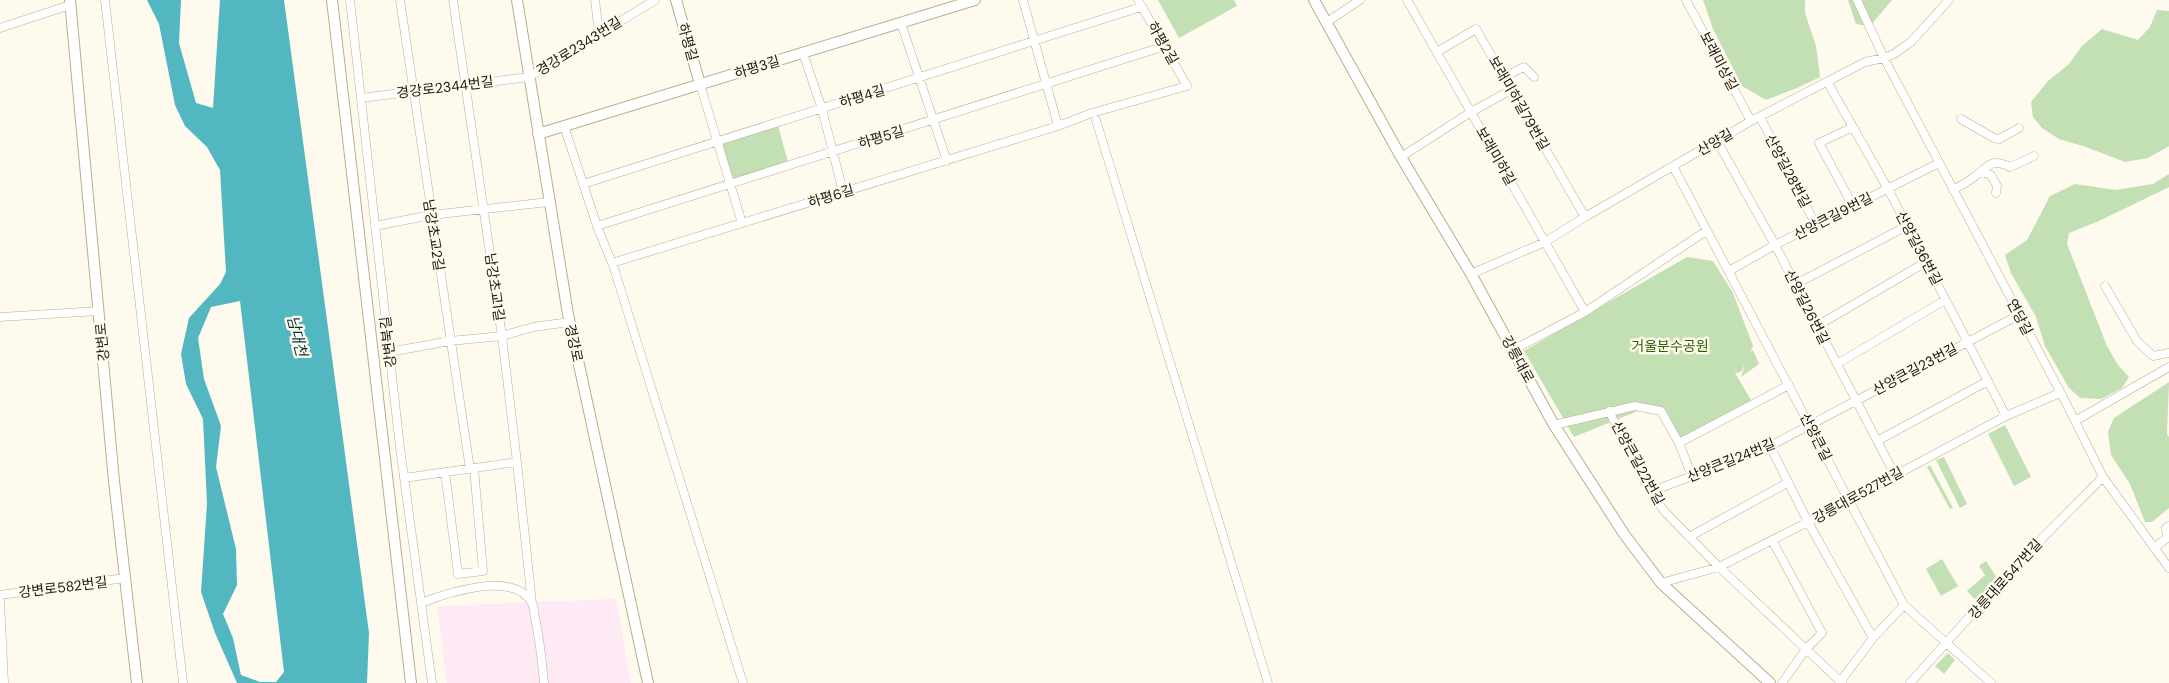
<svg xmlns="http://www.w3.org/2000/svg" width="2169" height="683" viewBox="0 0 2169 683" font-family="'DM Sans','Noto Sans KR',sans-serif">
  <rect width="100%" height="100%" fill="#fefaed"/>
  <path fill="#fdeaf4" d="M616,599L631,683H447L437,606Z"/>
  <path fill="#c3dfb4" d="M1158,0H1234L1237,6L1179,38Z
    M1703,0H1805V13L1816,46L1820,77L1797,88L1766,100L1742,86L1713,29Z
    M1848,0H1892L1870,26L1856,24Z
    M2157,10L2169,11V146L2148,158L2125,162L2086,147L2059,139L2042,128L2033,117L2031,102L2048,81L2069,64L2082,46L2102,29L2138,40L2150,27Z
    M778,126L788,162L733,180L721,143Z
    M2169,174V187L2099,221L2069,233L2067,244L2107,346L2118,365L2129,377L2122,388L2101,399L2080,398L2069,388L2045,346L2036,317L2011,273L2005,255L2027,240L2050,196L2075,184L2116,190L2153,184Z
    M1687,257L1713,261L1733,293L1753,346L1750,352L1753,350L1759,364L1741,377L1745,364L1741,372L1735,373L1751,400L1679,440L1659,414L1638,411L1574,437L1524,351Z
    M2169,382L2167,434L2169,437V508L2152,522H2145L2130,484L2111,455L2108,432L2114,418Z
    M2005,425L2031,477L2014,486L1988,434Z
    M1944,457L1967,504L1960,508L1936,460Z
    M1930,465L1953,508L1950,509L1927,467Z
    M1942,559L1958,586L1941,596L1926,569Z
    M1986,561L1997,578L1992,582L1994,584L1975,600L1967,591L1985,575L1979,566Z
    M1948,653L1955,660L1944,674L1935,666Z"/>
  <path fill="#53b7c1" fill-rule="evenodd" d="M147,0H181L179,43L196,103L213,108L220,0H284L369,633L367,683H237L215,633L201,592L207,504L203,419L186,384L181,354L189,318L220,284L226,272L220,170L207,147L185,126L175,105L159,24ZM240,301L284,672L276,682H260L241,675L233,638L223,614L237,585L236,549L216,467L221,426L204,379L198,338L211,307Z"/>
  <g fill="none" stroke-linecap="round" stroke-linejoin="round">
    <g stroke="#b8ae90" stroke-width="9">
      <path id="minor" d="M105,0L183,683
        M350,0L400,448L432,683
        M400,0L470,469
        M595,0L599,33
        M1023,0L1058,126
        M1407,0L1585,312
        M1686,0L1751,121
        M1857,0L1884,58L2065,401L2103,477L2169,568
        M1327,22L1360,0
        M901,23L947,161
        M0,28L70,5
        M1437,52L1476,29L1585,217
        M803,53L822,109L843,192
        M1504,77L1524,67L1534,77
        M1828,83L1888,189L2006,416
        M700,84L742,223
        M361,98L529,77L655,0
        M1760,117L1816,225
        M1961,119L1994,138L1999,139L2019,128
        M1096,120L1268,683
        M564,126L597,226L612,263L1058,126L1092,113L1187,86L1138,0
        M1853,127L1819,143L1853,206
        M1717,141L1775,245L1895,475
        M1401,157L1471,112L1511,90
        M1673,166L1904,605L1991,683
        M1981,172L1991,175L1997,186L1996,193
        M583,184L1141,7
        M1953,190C1960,186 1968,182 1974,177C1988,167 1991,157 2010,167L2034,156
        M375,226L431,215L549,202
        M597,226L1165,46
        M614,268L743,683
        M1729,271L1775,245L1939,163
        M1471,274L1545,242L1585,217L1751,121L1838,76L1865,62L1884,58L1894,54L1911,42L1949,0
        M1796,284L1907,226
        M2105,286L2137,341L2153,356L2169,353
        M0,317L99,311
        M1817,326L1926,262
        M1513,350L1585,312L1706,231
        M389,352L450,341L502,336L533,327L570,322
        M1837,364L1945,300
        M1609,411L1650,492L1665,512L1719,567L1842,683
        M2075,421L2169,367
        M1554,425L1635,406L1661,411L1679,443L1692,476
        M1877,441L1988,381
        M1679,443L1789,385
        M1770,446L1808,522L1873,638
        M517,462L532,603
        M445,472L458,574L483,571L474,468
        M404,478L517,462L502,336L453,0
        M1650,492L1770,446L2019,315
        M1689,537L1787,483
        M1772,540L1822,633L1806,649L1782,683
        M2154,548L2167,538L2166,528L2169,526
        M1661,583L1719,567L1808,522L2006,416L2060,393
        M0,595L125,578
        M0,601L4,683
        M421,603C447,593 514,570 532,603C534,607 534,614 535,618C540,640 542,661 544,683
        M1840,682L1873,638L1904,605
        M1910,683L2015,566L2103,477"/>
    </g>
    <g stroke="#b8ae90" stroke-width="12">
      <path id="tertiary" d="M70,0L114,481L137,683
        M332,0L411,683
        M517,0L568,314L648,683
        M676,0L700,84
        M1314,0L1401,157L1471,274L1554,425L1624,534L1661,583L1770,683
        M538,134L975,0"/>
    </g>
    <use href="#minor" stroke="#fff" stroke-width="8"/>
    <use href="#tertiary" stroke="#fff" stroke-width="10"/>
  </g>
  <g text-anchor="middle" stroke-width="5" stroke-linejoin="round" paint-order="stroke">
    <g font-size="14" fill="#1b180c" stroke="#fefaed">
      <text transform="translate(688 42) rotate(74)" y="5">하평길</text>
      <text transform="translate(1163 43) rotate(60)" y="5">하평2길</text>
      <text transform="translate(579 46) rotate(-32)" y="5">경강로2343번길</text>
      <text transform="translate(1719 61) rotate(62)" y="5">보래미상길</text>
      <text transform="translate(757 67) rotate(-17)" y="5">하평3길</text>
      <text transform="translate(445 87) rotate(-7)" y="5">경강로2344번길</text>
      <text transform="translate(862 96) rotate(-17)" y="5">하평4길</text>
      <text transform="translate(1519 103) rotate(60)" y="5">보래미하길79번길</text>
      <text transform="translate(881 137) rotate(-17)" y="5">하평5길</text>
      <text transform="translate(1715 142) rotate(-30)" y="5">산양길</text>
      <text transform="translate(1496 156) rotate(60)" y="5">보래미하길</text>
      <text transform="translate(1788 171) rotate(62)" y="5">산양길28번길</text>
      <text transform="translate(831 196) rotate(-17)" y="5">하평6길</text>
      <text transform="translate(1833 216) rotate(-27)" y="5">산양큰길9번길</text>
      <text transform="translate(434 235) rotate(81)" y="5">남강초교2길</text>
      <text transform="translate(1919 248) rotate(62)" y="5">산양길36번길</text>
      <text transform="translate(495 287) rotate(82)" y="5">남강초교1길</text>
      <text transform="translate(1807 307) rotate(63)" y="5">산양길26번길</text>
      <text transform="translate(2020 317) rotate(62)" y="5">연당길</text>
      <text transform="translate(102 342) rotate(-95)" y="5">강변로</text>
      <text transform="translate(388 342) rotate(-97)" y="5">강변북길</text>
      <text transform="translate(574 343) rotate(78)" y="5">경강로</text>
      <text transform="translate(1518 359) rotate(61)" y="5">강릉대로</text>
      <text transform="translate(1915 369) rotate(-28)" y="5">산양큰길23번길</text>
      <text transform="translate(1816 437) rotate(63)" y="5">산양큰길</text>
      <text transform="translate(1731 460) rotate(-22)" y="5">산양큰길24번길</text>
      <text transform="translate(1638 463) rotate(61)" y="5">산양큰길22번길</text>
      <text transform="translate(1858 495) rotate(-29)" y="5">강릉대로527번길</text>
      <text transform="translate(2005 579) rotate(-48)" y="5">강릉대로547번길</text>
      <text transform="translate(63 587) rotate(-7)" y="5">강변로582번길</text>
    </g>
    <g font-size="14" fill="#305f05" stroke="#fefaed">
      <text x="1670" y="351">거울분수공원</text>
    </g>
    <g font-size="15" font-style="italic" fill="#033539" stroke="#fefaed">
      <text transform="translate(297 336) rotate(76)" y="5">남대천</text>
    </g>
  </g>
</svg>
